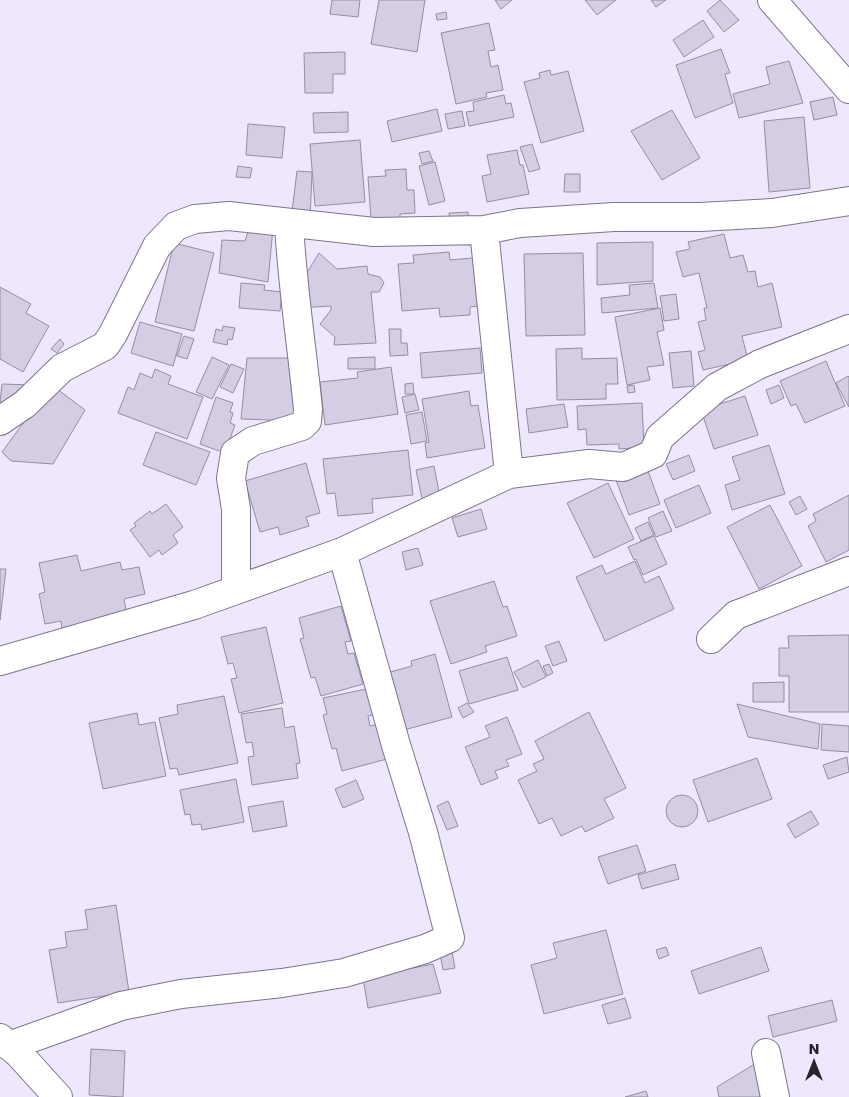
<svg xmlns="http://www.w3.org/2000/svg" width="849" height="1097" viewBox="0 0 849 1097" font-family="Poppins,sans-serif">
  <rect width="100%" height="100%" fill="#eee7fe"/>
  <path fill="#d4cde3" stroke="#958ea3" d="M332,0H360L358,17L330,14Z
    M379,0H425L417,52L371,44Z
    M495,0H512L501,9Z
    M585,0H616L597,15Z
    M651,0H666L656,7Z
    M720,0L739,20L724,32L707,11Z
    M446,12L447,19L437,20L436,14Z
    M703,20L714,37L684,57L673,40Z
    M489,23L495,50L488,51L491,67L498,65L503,90L486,93L487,97L456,104L441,33Z
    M721,49L730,73L725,74L733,103L695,118L676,65Z
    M345,52V74H333V93H305L304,53Z
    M789,61L803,103L739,118L733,94L770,84L766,67Z
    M550,70L551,75L568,71L584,131L541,143L524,82L540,78L539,73Z
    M504,95L506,104L511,103L514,117L469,126L466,112L474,111L473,102Z
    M833,97L837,115L814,120L810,102Z
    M437,109L442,131L392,142L387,121Z
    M672,110L700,158L662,180L631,131Z
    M462,111L465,126L448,129L445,114Z
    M348,112V132L314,133L313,113Z
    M804,117L810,188L769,192L764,121Z
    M248,124L285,127L282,158L246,155Z
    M360,140L365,202L315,206L310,144Z
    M532,144L540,169L529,172L520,147Z
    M517,150L520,165H523L529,194L487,202L482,176L491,174L487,155Z
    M429,151L433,161L422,164L419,153Z
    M435,162L445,201L429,205L419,166Z
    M238,166L252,168L250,178L236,177Z
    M406,169L407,190H414L415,213L400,214V218L371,220L368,177L386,176L385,170Z
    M297,171L312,172L310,221L291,219Z
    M565,174H580V192H564Z
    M468,212L469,222L450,223L449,213Z
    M251,222L273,228L268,282L219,273L222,240L245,241Z
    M724,234L730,258L743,255L748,272L755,271L758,287L772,283L782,327L742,336L748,360L703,370L698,352L705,350L698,322L706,320L704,308H707L699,273L683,277L676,252L690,249L688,242Z
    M653,242V281L597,285V243Z
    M174,243L214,253L194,331L155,322Z
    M449,252L450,260L483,257L487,305L470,307V315L440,317L439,308L402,311L398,264L414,263L413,255Z
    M319,253L337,269L367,266L368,274L380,277L384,283L379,292H371L376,343L334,345L335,337L320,324L331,310V306L298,308L297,273L308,271Z
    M583,253L585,335L526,336L524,254Z
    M241,283L265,285L264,290L282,292L280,311L239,308Z
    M654,283L658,308L602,313L601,298L630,295L629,285Z
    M0,287L31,304L26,313L49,326L23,372L0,359Z
    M676,294L679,319L664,321L660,296Z
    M660,308L664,330L657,332L664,365L647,367L650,380L627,385L615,317Z
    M140,322L182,334L173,366L131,353Z
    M223,326L235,328L232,340L228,339L227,345L213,342L216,329L222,331Z
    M389,329H401V343H407L408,355L390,356Z
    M184,336L194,339L187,359L177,356Z
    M60,339L64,344L57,353L51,349Z
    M480,348L482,373L422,378L420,353Z
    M582,348V359L617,358L618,384H606V399L557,400L556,349Z
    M691,351L694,386L673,388L669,353Z
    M212,357L229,365L212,399L196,392Z
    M375,357V369H348V358Z
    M247,358H292L291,391H298V421L241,419Z
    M826,361L845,406L805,423L796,404L791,406L780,381Z
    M231,364L244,369L233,393L220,387Z
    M391,367L398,414L325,425L320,382L358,378L357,372Z
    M155,369L171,376L168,384L203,397L187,439L118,413L128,387L134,390L140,373L152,378Z
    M848,376L849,377V407L836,383Z
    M413,383L414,394H405V384Z
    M2,384L32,385L20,404L0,402Z
    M634,385L635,392L628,393L627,386Z
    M779,385L784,398L771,404L766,390Z
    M57,389L85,410L53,464L11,461L2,452L46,392Z
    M469,391L471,406L478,405L485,448L427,458L425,443L429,442L422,399Z
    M415,394L419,410L405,413L402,397Z
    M745,396L758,435L714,449L701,410Z
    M216,397L233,403L230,412L233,413L230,423L235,425L225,453L200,444Z
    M642,403L644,447L619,449V444L587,445L586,429L578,430L577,406Z
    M564,404L568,427L529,433L526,409Z
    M422,412L427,441L411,444L406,415Z
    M156,432L210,452L196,485L143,465Z
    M769,445L785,494L732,510L725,485L740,480L732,457Z
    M408,450L413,495L372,499L373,513L338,516L335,493L327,494L323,459Z
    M689,455L695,471L673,480L666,464Z
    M306,463L320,513L306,517L309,526L280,535L278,527L260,532L245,481Z
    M434,466L440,497L423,503L416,470Z
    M647,468L660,504L629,515L616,480Z
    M608,483L634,539L594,558L567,503Z
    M699,485L711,513L676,528L664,500Z
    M849,495V550L826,562L808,526L816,521L813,514Z
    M800,496L807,509L796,515L789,502Z
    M166,504L183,527L173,535L178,543L162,555L159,550L150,557L130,530L136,526L134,523L150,511L152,514Z
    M770,505L802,566L759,589L727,527Z
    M481,509L487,529L458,537L452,518Z
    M663,511L672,531L656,537L648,518Z
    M648,522L654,535L641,541L635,528Z
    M654,536L667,564L643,575L636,559L634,560L628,547Z
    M418,548L423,565L406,570L402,552Z
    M77,555L81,571L120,562L122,570L139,567L145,594L124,599L127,615L62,628L61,621L45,624L39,594L45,592L39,563Z
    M635,561L645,583L659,576L674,609L605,641L576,577L602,565L606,574Z
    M0,569H6L0,620Z
    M494,581L503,607L507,606L517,636L485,646L487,652L451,664L430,601Z
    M341,606L351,641L345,642L348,654L354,653L363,684L321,696L315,677L311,678L300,639L304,638L299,618Z
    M266,627L283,703L239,713L231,679L237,678L233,663L228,664L221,637Z
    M849,635V712H789V676H779V648H789L788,636Z
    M559,641L567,661L553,666L545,646Z
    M435,654L452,717L404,730L387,673L412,666L411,661Z
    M507,657L518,690L469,704L459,671Z
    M538,660L546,677L523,688L514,672Z
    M549,664L553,673L547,676L543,666Z
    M784,682V702H753V683Z
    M371,688L377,714L368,716L370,726L379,724L387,759L342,771L336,748L332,749L323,715L327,714L323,698Z
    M224,696L238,763L179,775L177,768L170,769L159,718L178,714L177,705Z
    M467,703L474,712L463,718L458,708Z
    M737,704L820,724L818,749L748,737Z
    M282,708L285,728L294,726L300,763L296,764L298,778L252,785L248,757L254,756L252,742L246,743L241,714Z
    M589,712L626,788L604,799L614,818L585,832L582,826L561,836L552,818L539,824L518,780L537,771L533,764L544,759L535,741Z
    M137,713L139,725L155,722L166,776L103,789L89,723Z
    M507,717L522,754L506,760L509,766L495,771L498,778L481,785L465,747L490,737L485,726Z
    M822,724L849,726V752L821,750Z
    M847,757L849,772L828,779L823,765Z
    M757,758L772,799L708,822L693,780Z
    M236,779L244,822L202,830L201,824L192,825L190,814L185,815L180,790Z
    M356,780L364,799L343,808L335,789Z
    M666 811a16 16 0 1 1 32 0a16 16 0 1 1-32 0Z
    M283,801L287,826L253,832L248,807Z
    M448,801L458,826L447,830L437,806Z
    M811,811L819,824L795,838L787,824Z
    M637,845L646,871L608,884L598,857Z
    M675,864L679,879L642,889L638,875Z
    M116,905L129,992L58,1003L49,950L67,947L65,932L88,929L85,910Z
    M606,930L623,994L544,1014L531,965L557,958L553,943Z
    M666,947L669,955L659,959L656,950Z
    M761,947L769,971L699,994L691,971Z
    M452,952L455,968L443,970L440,954Z
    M433,964L441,993L368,1008L363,978Z
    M625,998L631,1018L608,1024L602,1005Z
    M832,1000L837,1021L773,1037L768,1016Z
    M91,1049L125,1051L123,1097L89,1095Z
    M758,1062L768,1092L758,1097H719L717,1087Z
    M646,1091L648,1097H625Z"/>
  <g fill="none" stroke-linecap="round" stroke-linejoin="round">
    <g stroke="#7c7589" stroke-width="30">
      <path id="minor" d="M772,0L849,89
        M484,230L509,474
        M0,421L25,404L62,368L105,346L113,334L157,246L176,226L195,219L229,216L374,232L484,230L520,223L614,217H700L772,213L849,201
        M236,590V509L231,478L235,453L253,441L302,426L307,421L308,409C302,347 292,285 289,223
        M711,639L736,615L849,571
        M0,661L194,605L342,552L509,474L589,464L623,467L653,454L660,437L717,387L760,364L849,329
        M0,1038L19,1054L58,1097
        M9,1046L121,1006L181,994L282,983L344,973L425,949L450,938L423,832L396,745L342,552
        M766,1053L775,1097"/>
    </g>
    <use href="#minor" stroke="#fff" stroke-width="28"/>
  </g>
  <g transform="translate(814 1062)" stroke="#eee7fe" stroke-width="4" paint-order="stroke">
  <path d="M0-4L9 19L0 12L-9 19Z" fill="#26232b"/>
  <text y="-8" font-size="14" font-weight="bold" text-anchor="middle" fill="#26232b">N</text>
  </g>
</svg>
